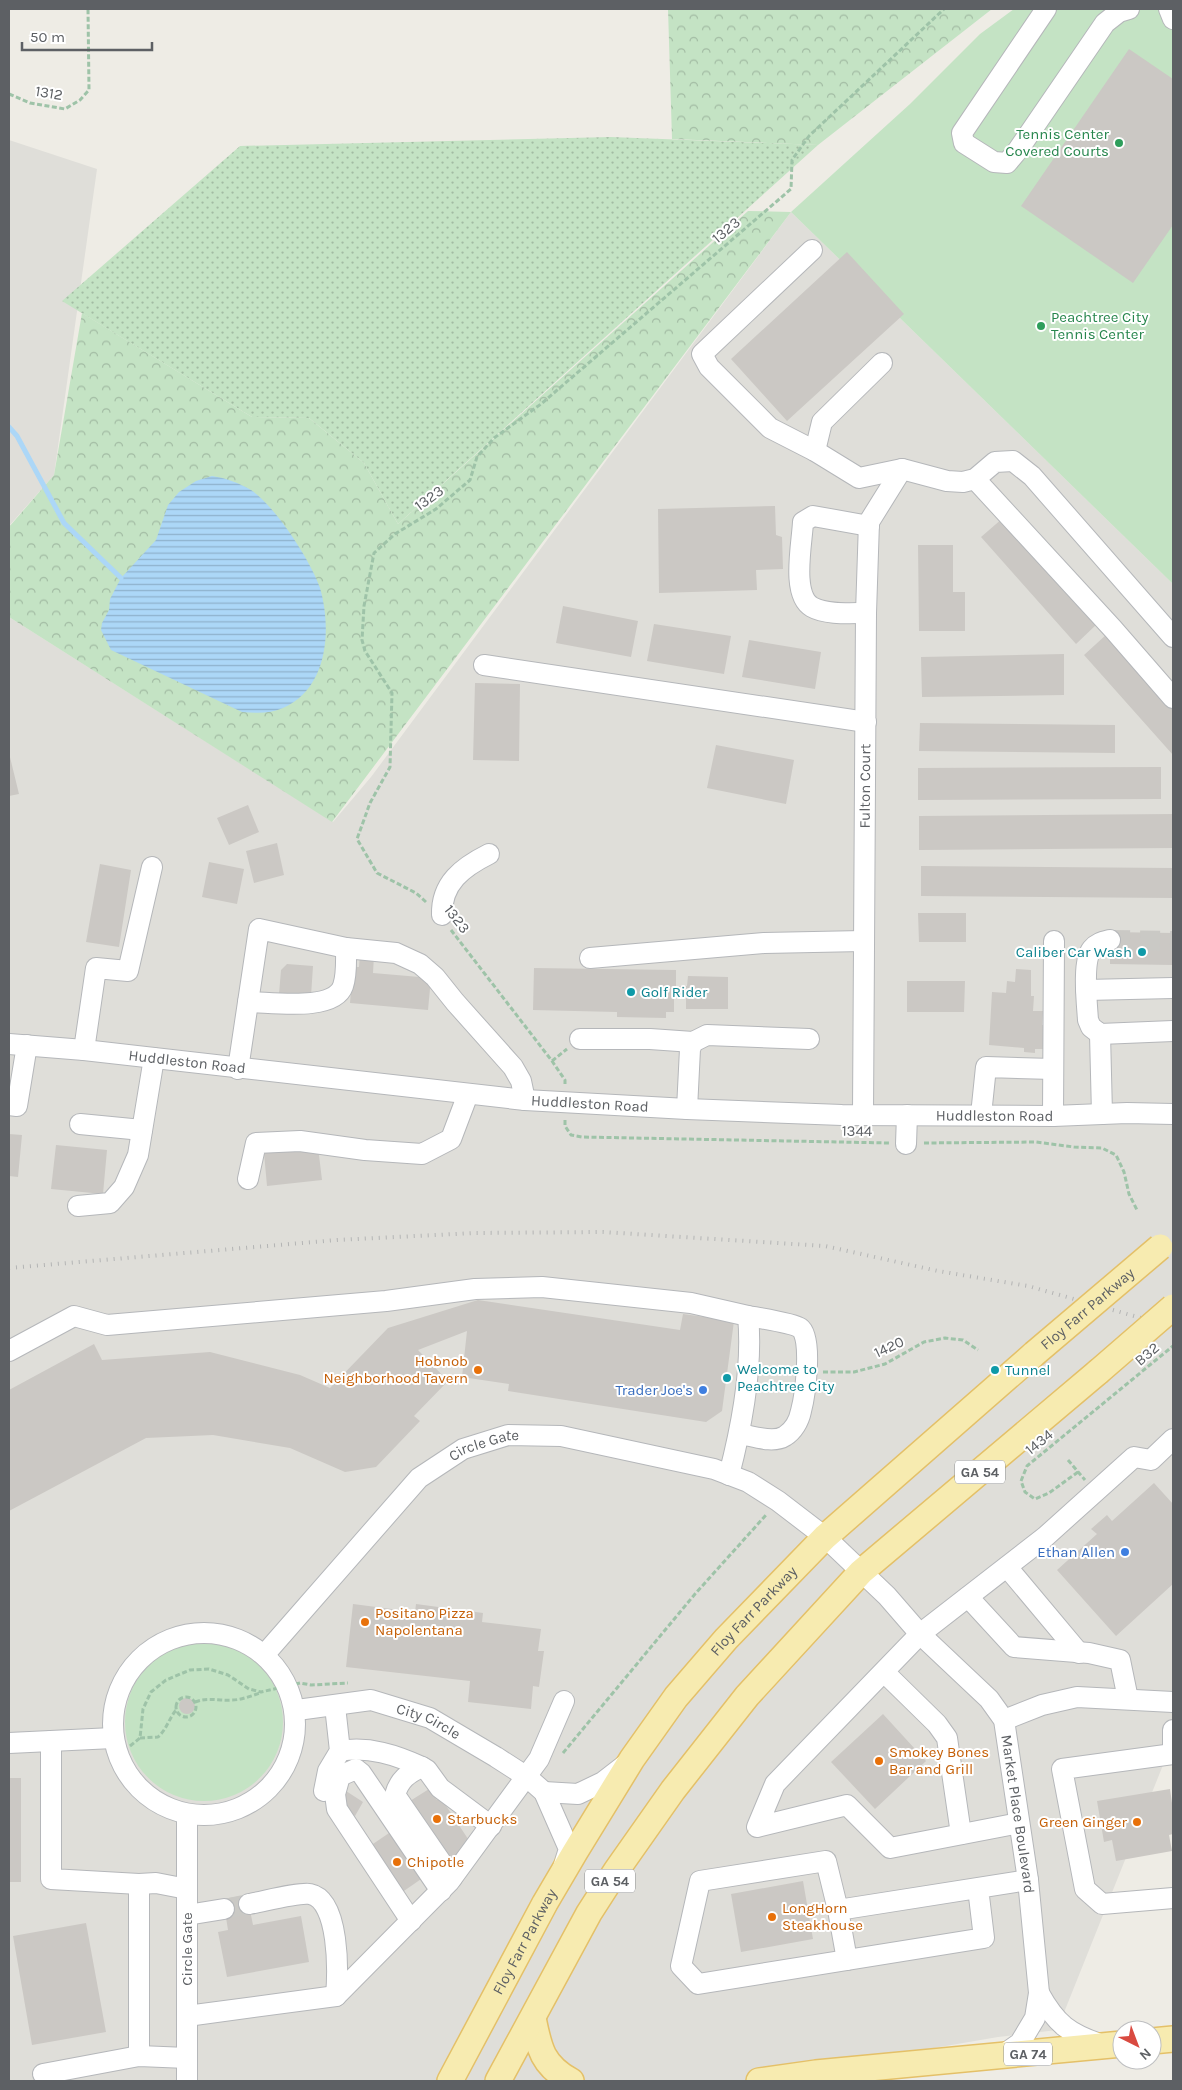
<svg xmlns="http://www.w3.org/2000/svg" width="1182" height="2090" viewBox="0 0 1182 2090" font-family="Karla,sans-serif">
  <defs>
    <pattern id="grass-dots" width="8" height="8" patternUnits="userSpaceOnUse" patternTransform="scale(1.25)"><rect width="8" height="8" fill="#c4e3c4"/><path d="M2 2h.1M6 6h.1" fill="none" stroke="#a2bba3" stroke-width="1.8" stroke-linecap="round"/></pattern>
    <pattern id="forest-crowns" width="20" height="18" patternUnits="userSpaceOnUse" patternTransform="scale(1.25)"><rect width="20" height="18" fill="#c4e3c4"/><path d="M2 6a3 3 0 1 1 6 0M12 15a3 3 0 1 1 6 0" fill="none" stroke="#a2bba3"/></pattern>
    <pattern id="water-rules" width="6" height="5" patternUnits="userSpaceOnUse" patternTransform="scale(1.25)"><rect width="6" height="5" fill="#acd7f7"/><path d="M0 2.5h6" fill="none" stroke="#8fb2cc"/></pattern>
  </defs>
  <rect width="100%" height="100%" fill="#eeece5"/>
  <path fill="#dfded9" d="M9,140L97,169L54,475L9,526Z
    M791,212L1173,584V1740L1057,2030L998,2037L742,2081H9V617L333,822L371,777Z"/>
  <path fill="url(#grass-dots)" d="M611,137L818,145L398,524L364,463L309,418L252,417L62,301L240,146Z"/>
  <path fill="url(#forest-crowns)" d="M668,9H992L818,145L672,139Z
    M748,211L791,212L332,822L9,617V527L54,475L82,313L252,417L309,418L364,463L398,524Z"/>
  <path fill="#c4e3c4" d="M1014,9H1173V584L791,212L910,104L980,34Z
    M125 1722a79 79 0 1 1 158 0a79 79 0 1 1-158 0Z"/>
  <path fill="url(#water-rules)" d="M212,476C226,478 239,483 251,490C275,506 311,561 320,588C332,629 328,689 283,708C270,714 256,713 242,712L111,650L101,630L102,623L109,610L110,599L121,578L156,540L168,505L179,492L196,481Z"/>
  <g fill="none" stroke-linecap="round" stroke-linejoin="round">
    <path stroke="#acd7f7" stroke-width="5" d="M9,427L17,436L64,523L121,578"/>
  </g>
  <path fill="#cbc8c4" d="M1129,49L1173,79V225L1133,283L1021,206Z
    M847,252L904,314L787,421L731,359Z
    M775,506L776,535L782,537L783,569L756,570L757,590L659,593L658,509Z
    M1003,518L1097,624L1076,644L981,537Z
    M918,545H953V592H965V631H919Z
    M563,606L638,621L631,657L556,643Z
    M654,624L731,636L724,674L647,661Z
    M1107,634L1173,709V755L1084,655Z
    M749,640L821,652L815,689L742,677Z
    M1064,654V695L922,697L921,657Z
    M475,683L520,684L519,761L473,760Z
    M920,723L1115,725V753L919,751Z
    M716,745L794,760L786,804L707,788Z
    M9,753L19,794L9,796Z
    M1161,767V799L918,800V768Z
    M248,805L259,832L229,845L217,818Z
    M1173,814V848L919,850V816Z
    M277,843L284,875L254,883L246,851Z
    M209,862L244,869L237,904L202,897Z
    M100,864L131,870L119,947L86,942Z
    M921,866L1173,868V898L921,896Z
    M918,913H966V942H919Z
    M1110,932L1173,933V965L1110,964Z
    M360,954L374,955L373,973L431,978L428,1010L350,1003L353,967H359Z
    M287,964L313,966L311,996L279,994L281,970Z
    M534,968L676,970V986H687L688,976L728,977V1009H686V997H674V1012H666V1018L617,1017V1012L533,1010Z
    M1016,969L1031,970V996H1034L1033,1011H1043L1042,1025H1048L1046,1049H1035V1053L1024,1052V1048L989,1045L992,992L1006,993L1007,981L1015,982Z
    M907,981H965L964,1012H907Z
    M9,1134L22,1135L18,1177L9,1176Z
    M56,1145L107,1150L103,1194L51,1189Z
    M318,1147L322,1180L267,1186L264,1153Z
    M478,1300L680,1330L683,1314L734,1321L722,1411L706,1422L508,1391L509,1384L462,1377L467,1331L418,1350L448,1381L414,1416L420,1421L376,1467L345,1472L290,1448L213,1435L146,1438L9,1511V1390L94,1344L102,1360L210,1352L300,1375L330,1388L388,1328Z
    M1154,1483L1173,1504V1584L1116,1636L1057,1570L1097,1534L1091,1529L1107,1515L1112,1521Z
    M353,1604L415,1612L416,1604L483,1613L482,1622L541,1629L538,1651H544L539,1687L533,1686L531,1709L468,1702L470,1681L346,1667Z
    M179 1706a8 8 0 1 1 16 0a8 8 0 1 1-16 0Z
    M883,1714L926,1761L875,1809L831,1762Z
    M9,1778H21V1882H9Z
    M429,1789L437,1800L441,1798L472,1845L452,1859L450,1856L446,1859L410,1801Z
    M1170,1789L1173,1810V1834L1169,1835L1172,1851L1116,1861L1112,1840L1104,1842L1097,1801Z
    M346,1791L363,1802L355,1816L337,1806Z
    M392,1831L424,1877L401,1893L370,1846Z
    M803,1881L813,1939L741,1952L731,1894Z
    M247,1895L253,1925L301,1916L309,1962L227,1977L218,1932L228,1930L223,1899Z
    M86,1923L106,2032L32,2045L13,1936Z"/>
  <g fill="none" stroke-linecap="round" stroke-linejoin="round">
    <path stroke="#cac9c5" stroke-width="20" stroke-dasharray="20 10" stroke-linecap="butt" d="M1110,940L1173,941
      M224,1909L249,1904"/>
    <g stroke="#b5b7ba" stroke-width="22">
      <g id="minor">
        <path d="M1046,9L962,133L964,143L994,162L1007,163L1018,150L1105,23L1119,12L1129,9"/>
        <path d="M1169,9L1173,19"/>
        <path d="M812,250L702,354L709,367L770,428L815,451L859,478L902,469L947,481L963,482L975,479L995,462L1013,461L1032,476L1173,637"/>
        <path d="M815,451L822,422L882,363"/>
        <path d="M975,479L1113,629L1173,698"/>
        <path d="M866,613C851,613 826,615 812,607C791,595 802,544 803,522L813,516L869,526"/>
        <path d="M484,665L866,722"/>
        <path d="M442,915C441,883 463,867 489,854"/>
        <path d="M1110,940C1102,942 1097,943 1092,949C1082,961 1087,1004 1088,1020L1091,1027L1100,1034L1173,1031"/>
        <path d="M590,958L764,943L863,941"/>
        <path d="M1086,990L1173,988"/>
        <path d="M248,1002C271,1002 334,1012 343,986C347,975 346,960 346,948"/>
        <path d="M1100,1034L1102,1114"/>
        <path d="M580,1039H650L693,1042"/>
        <path id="s1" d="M9,1044L84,1050L525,1100L687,1109L842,1115L1053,1116L1127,1113L1173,1114"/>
        <path d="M84,1050L96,968L128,971L152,867"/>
        <path d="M238,1069L259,929L346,948L396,953L420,964L435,977L455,1002L513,1067L521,1081L525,1100"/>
        <path d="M9,1105L17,1106L27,1045"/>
        <path d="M687,1109L690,1049L693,1042L707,1035L809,1039"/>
        <path id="s2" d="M863,1114L866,613L869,522L902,469"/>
        <path d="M981,1115L986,1067L1053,1069"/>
        <path d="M1053,1116L1054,941"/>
        <path d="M80,1124L142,1130"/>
        <path d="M906,1144L907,1115"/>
        <path d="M248,1179L256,1143L300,1141L365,1150L422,1154L451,1139L468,1094"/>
        <path d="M78,1206L110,1203L124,1187L138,1155L154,1058"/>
        <path d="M9,1351L74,1316L107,1325L386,1301L475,1289L542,1287L691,1303L748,1316C753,1367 742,1425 729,1475"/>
        <path d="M740,1434C753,1436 773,1444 785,1436C793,1431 799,1421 801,1411C805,1396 813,1337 800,1328C793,1323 759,1318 748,1316"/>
        <path d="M1007,1567L1079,1653"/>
        <path d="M968,1597L1014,1647L1089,1653L1120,1660L1128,1699"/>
        <circle cx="204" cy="1724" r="91"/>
        <path id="s3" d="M265,1654L419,1478L463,1449L508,1435L561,1436L714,1469L748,1482L778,1501L825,1537L887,1596L920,1634L989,1699L1004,1720L1028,1880L1039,1993L1035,2018L1020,2043L1000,2057"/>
        <path d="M884,1672L937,1724L947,1738L961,1834"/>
        <path id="s4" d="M297,1710L371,1700L430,1718L496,1757L527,1777L544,1792L569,1849L563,1868"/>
        <path d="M1004,1720L1042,1705L1077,1697L1173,1702"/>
        <path d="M1173,1730V1753"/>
        <path d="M51,1741V1879L139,1884V2056"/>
        <path d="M9,1743L113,1738"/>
        <path d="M340,1751C369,1746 396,1755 422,1767"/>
        <path d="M1173,1754L1062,1769L1085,1889L1102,1904L1173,1898"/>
        <path d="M324,1791L328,1771L340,1751L335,1706"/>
        <path d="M544,1792L578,1794L603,1782L625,1765"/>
        <path d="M1019,1823L890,1848L847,1805L757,1827L775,1784L920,1634L1045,1537L1134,1457L1151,1460L1173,1439"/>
        <path d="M452,1878L395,1795C399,1780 408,1773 422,1767L427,1770L440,1788L491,1826"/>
        <path d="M139,1884L156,1883L187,1889"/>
        <path d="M978,1888L984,1938L698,1984L681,1966L700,1881L826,1861L838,1910L1028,1880"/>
        <path d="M249,1904C262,1902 298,1892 310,1894C340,1900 338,1973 336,1996"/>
        <path d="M838,1910L847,1960"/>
        <path d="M187,1915L224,1909"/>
        <path d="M411,1921L337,1809L335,1794L340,1776L356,1769L361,1773L441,1891"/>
        <path d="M1039,1993C1056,2024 1069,2034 1103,2045"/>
        <path d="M187,2016L336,1996L449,1882L539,1759L564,1701"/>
        <path d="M43,2074L139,2056L187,2058"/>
        <path d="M187,2081V1816"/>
      </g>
    </g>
    <g stroke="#e4c068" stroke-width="28">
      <g id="major">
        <path d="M533,2018C539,2048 542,2065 571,2081"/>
        <path d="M1152,2041L1173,2039"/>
        <path id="s5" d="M450,2081L545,1903L575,1852L632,1759L676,1697L726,1639L825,1537L1034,1354"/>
        <path d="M498,2081L589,1913L616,1871L673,1790L747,1696L861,1572L1098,1372"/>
        <path d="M759,2081L816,2073L1122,2044"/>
      </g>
    </g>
    <path stroke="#9ec3a8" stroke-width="3" stroke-dasharray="5 2.5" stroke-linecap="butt" d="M9,94L30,103L65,109L80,100L89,90L88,9
      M426,902L416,893L377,873L357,839L370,803L390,767L392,693L365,651L362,640L364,606L374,553L395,534L436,509L470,480L477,457L494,438L541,404L791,189L792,160L809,136L944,9
      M451,930L552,1061L565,1080V1086
      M552,1061L567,1049
      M565,1120V1126L571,1135L582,1137L890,1143
      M924,1143L1036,1142L1074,1147L1102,1148L1116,1155L1124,1172L1129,1194L1137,1210
      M823,1372H854L885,1364L924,1342L945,1338L963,1340L978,1350
      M1068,1460L1085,1480
      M1078,1472L1049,1493L1035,1499L1025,1492L1021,1481L1027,1466L1173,1346
      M176 1707a10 10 0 1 1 20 0a10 10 0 1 1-20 0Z
      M195,1702C208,1697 218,1701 232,1700C241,1700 251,1696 260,1693
      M140,1738L158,1737C167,1729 169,1718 177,1709
      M130,1746L140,1738L143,1709L151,1692L166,1680L190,1670L209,1669L228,1675L249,1689L261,1692L300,1683L311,1685L348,1683
      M563,1753L695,1594L766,1515"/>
    <use href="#minor" stroke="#fff" stroke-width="20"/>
    <use href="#major" stroke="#f7ebb0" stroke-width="25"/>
    <path stroke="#b3b4b4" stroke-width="4" stroke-dasharray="1 6" stroke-linecap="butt" d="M9,1268L337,1240L475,1233L603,1232L825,1246L938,1271L1028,1286L1173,1327"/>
    <g stroke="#e4c068" stroke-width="28" stroke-linecap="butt">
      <g id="major-bridge">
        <path id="s6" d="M1034,1354L1160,1247"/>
        <path d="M1098,1372L1173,1307"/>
      </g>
    </g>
    <use href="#major-bridge" stroke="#f7ebb0" stroke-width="25"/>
  </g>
  <g fill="#2e9e5b" stroke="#fff" stroke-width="2">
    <circle cx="1119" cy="143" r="5"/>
    <circle cx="1041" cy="326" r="5"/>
  </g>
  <g fill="#0f9aa8" stroke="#fff" stroke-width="2">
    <circle cx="1142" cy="952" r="5"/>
    <circle cx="631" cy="992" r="5"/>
    <circle cx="995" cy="1370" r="5"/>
    <circle cx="727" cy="1378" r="5"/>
  </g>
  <g fill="#e8710a" stroke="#fff" stroke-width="2">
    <circle cx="478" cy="1370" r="5"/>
    <circle cx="365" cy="1622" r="5"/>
    <circle cx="879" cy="1761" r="5"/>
    <circle cx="437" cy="1819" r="5"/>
    <circle cx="1137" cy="1822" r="5"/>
    <circle cx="397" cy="1862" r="5"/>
    <circle cx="772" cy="1917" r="5"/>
  </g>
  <g fill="#3f7fe0" stroke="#fff" stroke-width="2">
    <circle cx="703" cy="1390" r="5"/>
    <circle cx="1125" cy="1552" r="5"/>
  </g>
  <g text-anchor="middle" stroke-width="4" stroke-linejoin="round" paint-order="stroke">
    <g fill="#fff" stroke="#8e9092" stroke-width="1">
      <rect x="955" y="1460.5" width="50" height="23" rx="4"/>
      <rect x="585" y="1869.5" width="50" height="23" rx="4"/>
      <rect x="1004" y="2042.5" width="48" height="23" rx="4"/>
    </g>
    <g font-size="14" font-weight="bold" fill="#5d6064">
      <text x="980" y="1477">GA 54</text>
      <text x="610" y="1886">GA 54</text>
      <text x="1028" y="2059">GA 74</text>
    </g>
    <g font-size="15" fill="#5d6064" stroke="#fff">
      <text transform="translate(49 93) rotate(9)" y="5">1312</text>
      <text transform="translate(726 230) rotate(-40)" y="5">1323</text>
      <text transform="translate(429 498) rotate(-36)" y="5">1323</text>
      <text dy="5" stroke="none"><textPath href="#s2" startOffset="328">Fulton Court</textPath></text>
      <text transform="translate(457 919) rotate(52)" y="5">1323</text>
      <text dy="5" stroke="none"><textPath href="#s1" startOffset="179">Huddleston Road</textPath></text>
      <text dy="5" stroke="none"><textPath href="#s1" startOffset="584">Huddleston Road</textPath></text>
      <text dy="5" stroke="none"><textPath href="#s1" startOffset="989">Huddleston Road</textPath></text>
      <text transform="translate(857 1131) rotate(1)" y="5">1344</text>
      <text dy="5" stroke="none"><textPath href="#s6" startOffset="70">Floy Farr Parkway</textPath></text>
      <text transform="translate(889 1347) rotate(-25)" y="5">1420</text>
      <text transform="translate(1147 1354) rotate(-40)" y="5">B32</text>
      <text transform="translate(1039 1442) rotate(-39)" y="5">1434</text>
      <text dy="5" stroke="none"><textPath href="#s3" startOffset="308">Circle Gate</textPath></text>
      <text dy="5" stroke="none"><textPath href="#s5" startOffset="562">Floy Farr Parkway</textPath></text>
      <text dy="5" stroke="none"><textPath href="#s4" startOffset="136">City Circle</textPath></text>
      <text dy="5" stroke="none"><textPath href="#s3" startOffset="1026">Market Place Boulevard</textPath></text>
      <text dy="5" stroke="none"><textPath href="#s5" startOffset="158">Floy Farr Parkway</textPath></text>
      <text transform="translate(187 1949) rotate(-90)" y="5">Circle Gate</text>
    </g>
    <g font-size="15" fill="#27864d" stroke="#fff" text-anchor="end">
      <text x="1109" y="139">Tennis Center<tspan x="1109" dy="17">Covered Courts</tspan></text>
      <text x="1051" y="322" text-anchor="start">Peachtree City<tspan x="1051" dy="17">Tennis Center</tspan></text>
    </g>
    <g font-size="15" fill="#0d838f" stroke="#fff" text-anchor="start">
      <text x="1132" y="957" text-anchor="end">Caliber Car Wash</text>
      <text x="641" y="997">Golf Rider</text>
      <text x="737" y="1374">Welcome to<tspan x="737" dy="17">Peachtree City</tspan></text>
      <text x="1005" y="1375">Tunnel</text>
    </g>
    <g font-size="15" fill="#c56008" stroke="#fff" text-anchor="start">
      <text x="468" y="1366" text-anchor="end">Hobnob<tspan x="468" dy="17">Neighborhood Tavern</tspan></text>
      <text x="375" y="1618">Positano Pizza<tspan x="375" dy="17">Napolentana</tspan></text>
      <text x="889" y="1757">Smokey Bones<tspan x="889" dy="17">Bar and Grill</tspan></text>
      <text x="447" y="1824">Starbucks</text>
      <text x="1127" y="1827" text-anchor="end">Green Ginger</text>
      <text x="407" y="1867">Chipotle</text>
      <text x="782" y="1913">LongHorn<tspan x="782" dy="17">Steakhouse</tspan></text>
    </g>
    <g font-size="15" fill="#366cbe" stroke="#fff" text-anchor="end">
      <text x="693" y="1395">Trader Joe's</text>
      <text x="1115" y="1557">Ethan Allen</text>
    </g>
  </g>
  <rect width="1182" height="2090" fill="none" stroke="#5d6064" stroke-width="20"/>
  <g transform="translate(1137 2045) rotate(138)"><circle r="24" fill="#ffffff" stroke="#bebfc1"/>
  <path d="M0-4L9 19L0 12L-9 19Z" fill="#d94a40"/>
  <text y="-8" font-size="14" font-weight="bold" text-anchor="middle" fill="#5d6064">N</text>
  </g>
  <path d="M22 42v8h130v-8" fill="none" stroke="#5d6064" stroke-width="2.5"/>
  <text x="30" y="42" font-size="15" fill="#5d6064" stroke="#ffffff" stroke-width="4" paint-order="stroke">50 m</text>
</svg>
